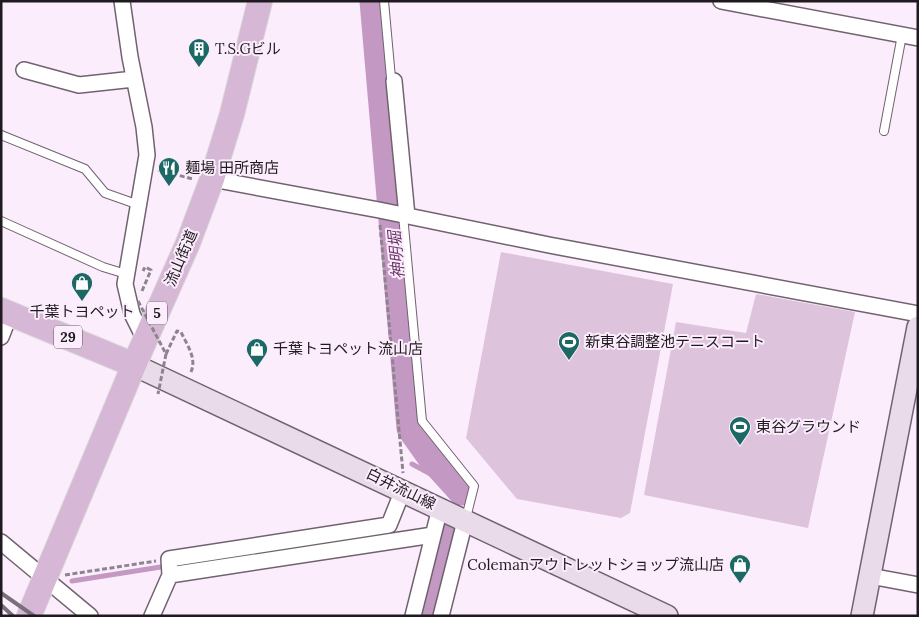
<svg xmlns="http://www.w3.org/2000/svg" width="919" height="617" viewBox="0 0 919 617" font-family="Lora,'Noto Sans JP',serif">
  <rect width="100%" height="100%" fill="#fcedfc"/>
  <path fill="#dec3dd" d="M501,252L673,284L630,513L621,518L517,499L466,438Z
    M756,294L855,312L808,528L644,495L676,322L746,333Z"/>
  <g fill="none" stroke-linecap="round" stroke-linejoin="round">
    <path stroke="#c398c2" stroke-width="5" d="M412,464L462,491
      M72,581L167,566"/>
    <path stroke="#c398c2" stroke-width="29" d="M374,1L411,428L433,459L462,491
      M432,616L453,534"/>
    <g stroke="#70636f" stroke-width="10">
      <path id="lane" d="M384,1L391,78L394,81
        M884,131L902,35
        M1,135L85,169L105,193L139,205
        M403,215L422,421L474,486L466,518
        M1,221L103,267L126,274"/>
    </g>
    <g stroke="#70636f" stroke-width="18">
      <path id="street" d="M122,1L130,57L144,127L147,155L125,284L132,314L145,340
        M721,1L918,38
        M24,70L79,85L134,79
        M394,81L407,216
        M212,179L379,210L549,245L918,314
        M1,337L10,314
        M1,542L90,616
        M170,575L433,535
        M870,576L918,585
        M152,616L170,575L169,559L389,525L403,490
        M413,616L440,508
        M441,616L465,521"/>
    </g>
    <g stroke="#70636f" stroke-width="24">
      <path id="secondary" d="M134,365L667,616
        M862,616L918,327"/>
    </g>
    <g stroke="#d7d6d7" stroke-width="26">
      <path id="primary" d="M1,310L134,365
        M29,616L134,365L188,243L212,179L232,114L260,1"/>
    </g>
    <path stroke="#8e848e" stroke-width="3" stroke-dasharray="5 2.5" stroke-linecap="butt" d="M158,170L193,179
      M380,225L403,473
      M142,291L151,270L145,267L143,271
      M166,354L177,331L181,332C187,345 197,358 191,372
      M65,575L156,561"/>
    <use href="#lane" stroke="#fff" stroke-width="8"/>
    <use href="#street" stroke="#fff" stroke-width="15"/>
    <use href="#secondary" stroke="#eadbea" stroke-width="21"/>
    <use href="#primary" stroke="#d6b7d5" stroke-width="24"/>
    <path stroke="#786f78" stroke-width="4" d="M1,593L34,616
      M1,605L13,616"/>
    <path stroke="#8e848e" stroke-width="3" stroke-dasharray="5 2.5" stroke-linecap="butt" d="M138,301L166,354L158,394"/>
  </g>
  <defs>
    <g id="building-pin" transform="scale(1.125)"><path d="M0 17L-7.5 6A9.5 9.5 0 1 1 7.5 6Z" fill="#1b6865" stroke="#fcedfc"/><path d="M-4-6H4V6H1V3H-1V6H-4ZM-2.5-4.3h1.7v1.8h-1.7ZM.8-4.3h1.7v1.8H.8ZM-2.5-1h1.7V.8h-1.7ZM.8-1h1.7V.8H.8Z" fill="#fff"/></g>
    <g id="restaurant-pin" transform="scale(1.125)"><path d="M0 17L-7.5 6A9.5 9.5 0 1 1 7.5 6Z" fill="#1b6865" stroke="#fcedfc"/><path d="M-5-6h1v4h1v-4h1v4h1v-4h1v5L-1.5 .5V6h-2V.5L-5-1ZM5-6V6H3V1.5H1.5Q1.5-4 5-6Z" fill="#fff"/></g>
    <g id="shop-pin" transform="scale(1.125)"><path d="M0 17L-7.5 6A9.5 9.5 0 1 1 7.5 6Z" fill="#1b6865" stroke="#fcedfc"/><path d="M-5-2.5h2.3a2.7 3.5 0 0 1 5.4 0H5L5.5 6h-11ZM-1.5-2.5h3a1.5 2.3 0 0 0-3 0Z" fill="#fff"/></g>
    <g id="stadium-pin" transform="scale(1.125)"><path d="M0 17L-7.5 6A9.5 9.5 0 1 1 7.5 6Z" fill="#1b6865" stroke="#fcedfc"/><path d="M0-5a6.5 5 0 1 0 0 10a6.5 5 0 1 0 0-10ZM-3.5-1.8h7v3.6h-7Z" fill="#fff"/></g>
  </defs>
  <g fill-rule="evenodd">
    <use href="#building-pin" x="199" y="49"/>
    <use href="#restaurant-pin" x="169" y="168"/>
    <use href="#shop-pin" x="82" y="283"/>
    <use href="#stadium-pin" x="569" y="342"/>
    <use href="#shop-pin" x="257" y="349"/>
    <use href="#stadium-pin" x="740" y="427"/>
    <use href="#shop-pin" x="740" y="565"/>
  </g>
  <g text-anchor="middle" stroke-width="4" stroke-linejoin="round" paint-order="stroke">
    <g fill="#fcedfc" stroke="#615961" stroke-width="1">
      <rect x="147" y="301.5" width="20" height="23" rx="4"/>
      <rect x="54" y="325.5" width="28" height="23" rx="4"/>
    </g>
    <g font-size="14" font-weight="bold" fill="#1f1a1f">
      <text x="157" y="318">5</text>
      <text x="68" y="342">29</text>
    </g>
    <g font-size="15" fill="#1f1a1f" stroke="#fcedfc" text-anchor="start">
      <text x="215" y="54">T.S.Gビル</text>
      <text x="185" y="173">麺場 田所商店</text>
      <text x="82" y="317" text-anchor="middle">千葉トヨペット</text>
      <text x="585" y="347">新東谷調整池テニスコート</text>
      <text x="273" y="354">千葉トヨペット流山店</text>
      <text x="756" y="432">東谷グラウンド</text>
      <text x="724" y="570" text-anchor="end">Colemanアウトレットショップ流山店</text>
    </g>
    <g font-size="15" fill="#1f1a1f" stroke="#fcedfc">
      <text transform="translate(181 258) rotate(-67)" y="5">流山街道</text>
      <text transform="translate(401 489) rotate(26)" y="5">白井流山線</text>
    </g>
    <g font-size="16" font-style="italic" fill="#6d386d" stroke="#fcedfc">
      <text transform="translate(396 255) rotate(-95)" y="6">神明堀</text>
    </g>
  </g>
  <rect width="919" height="617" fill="none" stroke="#1f1a1f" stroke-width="5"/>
</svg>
